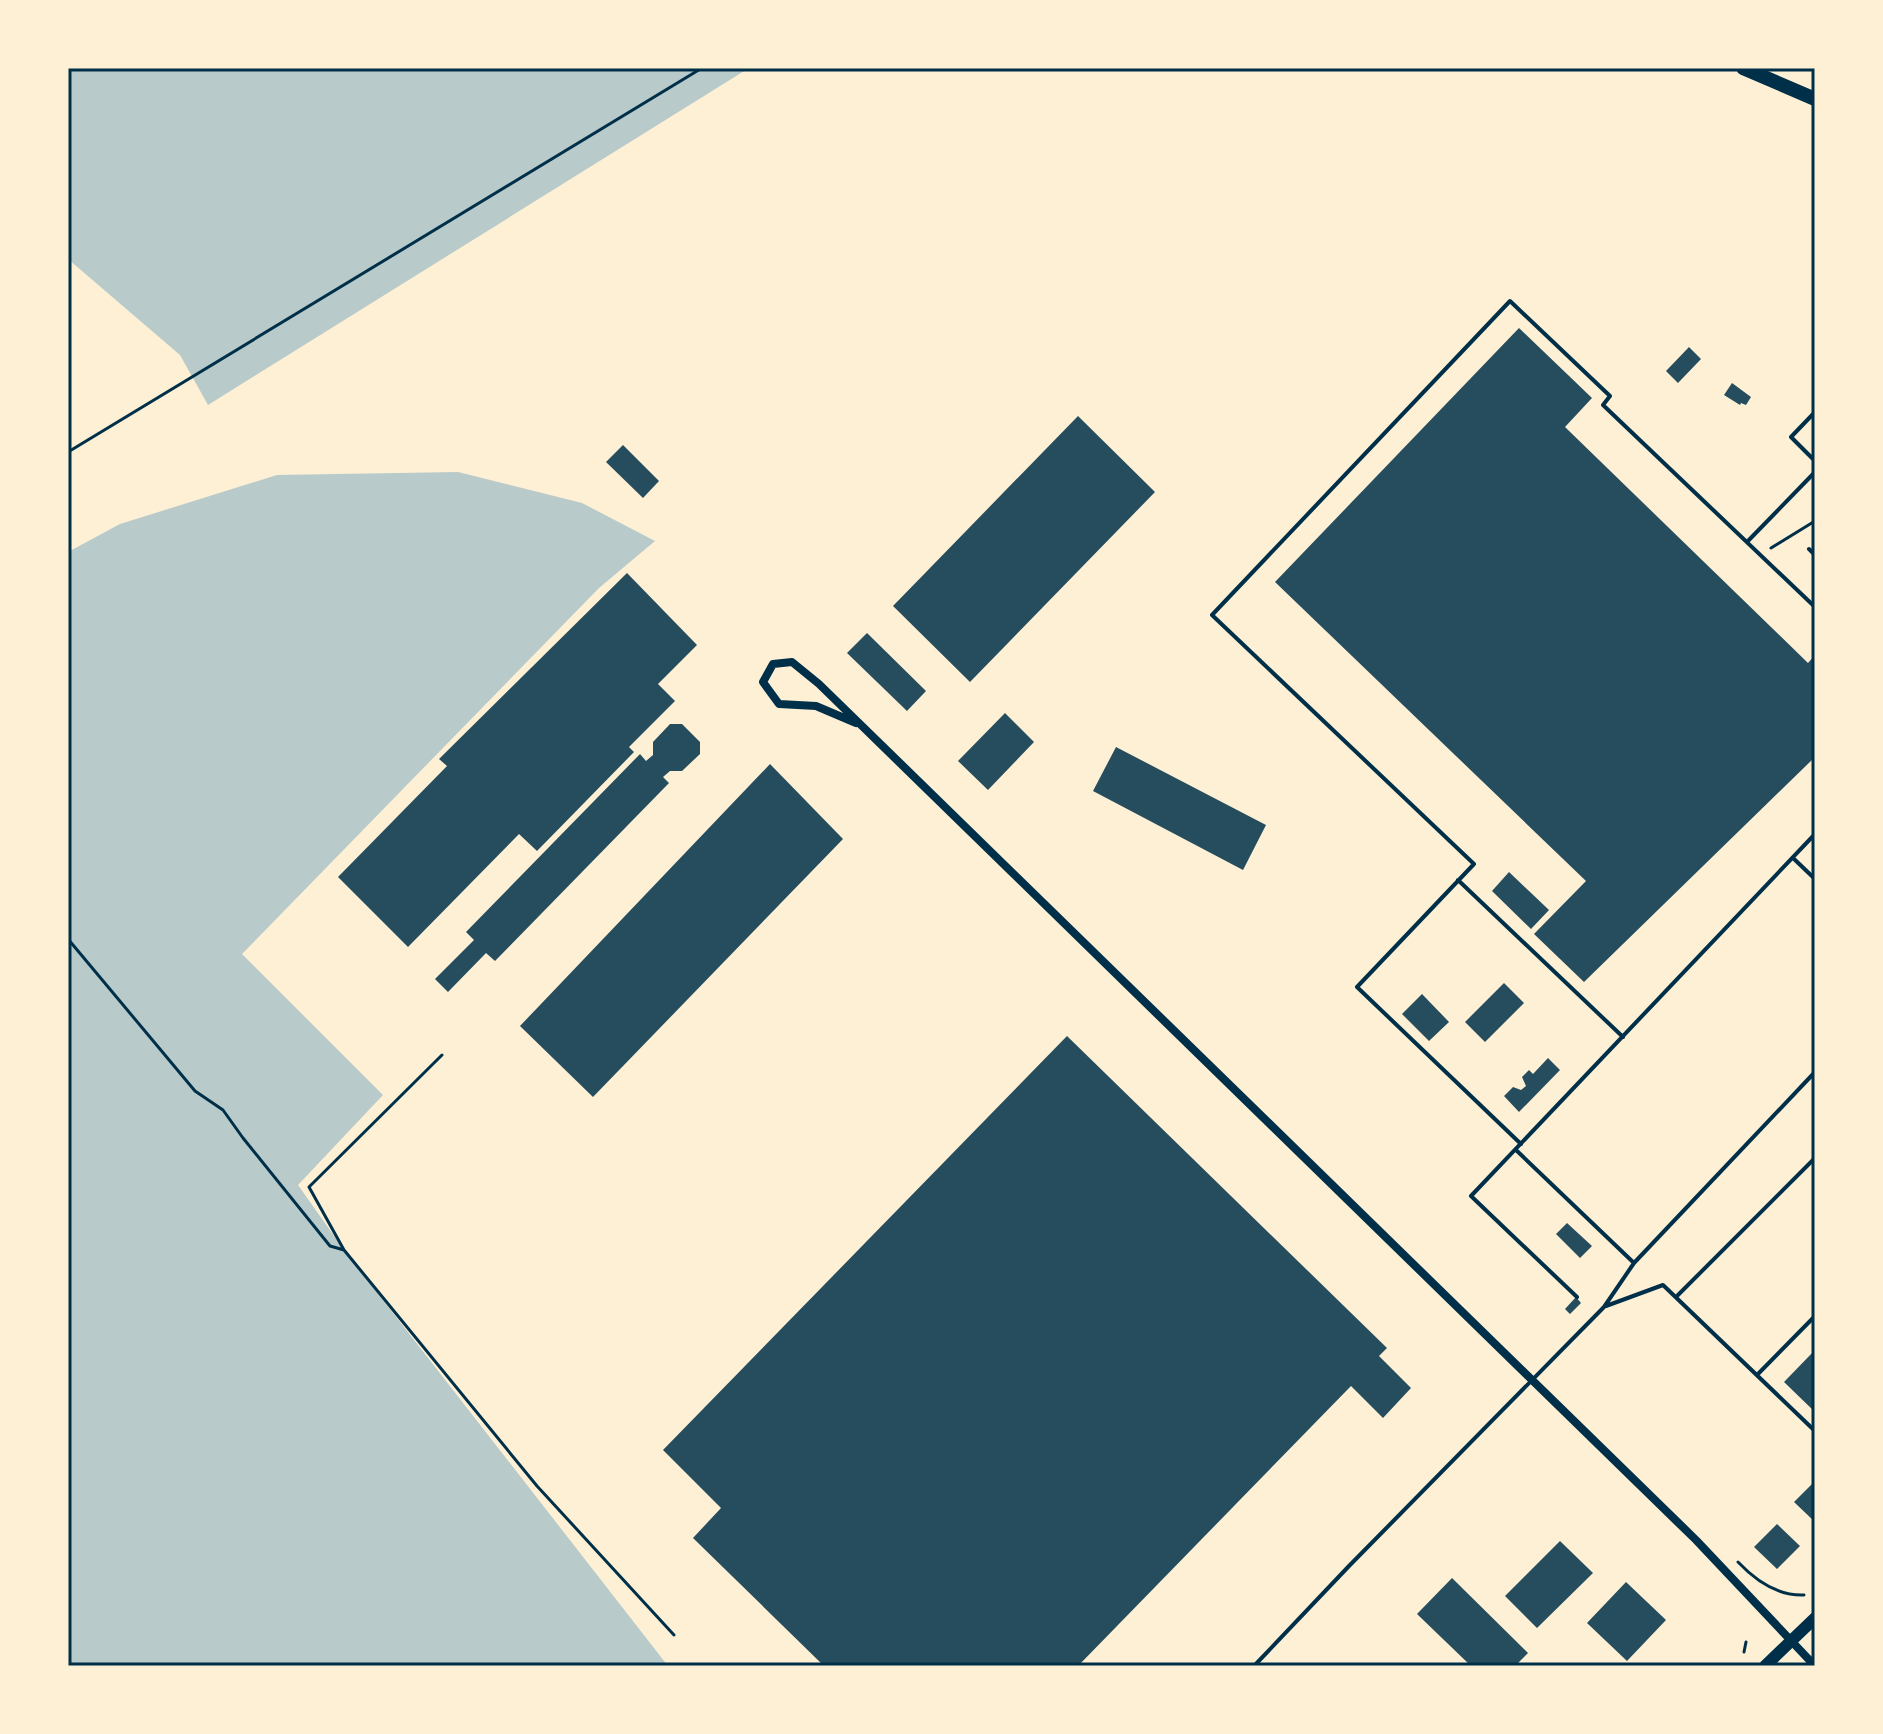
<svg xmlns="http://www.w3.org/2000/svg" width="1883" height="1734" viewBox="0 0 1883 1734" font-family="Rubik,sans-serif">
  <rect width="100%" height="100%" fill="#fdf0d5"/>
  <path fill="#b9caca" d="M68,68H749L208,405L180,355L68,259Z
    M458,472L582,503L655,541L599,588L242,954L383,1095L298,1185L344,1250L668,1666H68V552L120,524L277,475Z"/>
  <path fill="#264d5e" d="M1519,328L1592,398L1565,427L1808,663L1815,655V757L1584,982L1534,934L1586,881L1275,582Z
    M1689,347L1701,359L1678,383L1666,371Z
    M1732,383L1751,397L1746,405L1741,403L1740,405L1724,395Z
    M1078,416L1155,492L970,682L893,606Z
    M623,445L659,481L643,498L606,462Z
    M627,573L697,645L658,684L675,701L629,747L634,752L537,851L519,834L408,947L338,877L447,766L439,759Z
    M867,633L926,691L907,711L847,653Z
    M1005,713L1034,742L988,790L958,761Z
    M670,724H682L700,742V754L682,771H670L663,777L669,783L495,961L486,953L448,992L435,979L474,940L466,932L640,754L646,761L653,755V742Z
    M1116,747L1266,825L1243,870L1093,791Z
    M770,764L843,839L593,1097L520,1026Z
    M1509,872L1549,910L1531,929L1492,891Z
    M1504,983L1524,1003L1485,1042L1465,1022Z
    M1422,994L1449,1022L1429,1041L1402,1014Z
    M1067,1036L1387,1348L1379,1356L1411,1388L1383,1418L1351,1386L1078,1666H824L693,1538L721,1508L663,1450Z
    M1548,1058L1560,1070L1519,1112L1504,1096L1513,1087L1521,1090L1526,1086L1522,1077L1529,1070L1533,1074Z
    M1567,1223L1592,1246L1580,1258L1556,1234Z
    M1576,1297L1581,1303L1570,1314L1565,1309Z
    M1815,1350V1412L1784,1382Z
    M1815,1481V1522L1794,1502Z
    M1777,1524L1800,1546L1777,1569L1754,1547Z
    M1560,1541L1593,1573L1537,1628L1505,1596Z
    M1452,1578L1528,1653L1515,1666H1471L1417,1614Z
    M1626,1582L1666,1620L1627,1661L1587,1623Z"/>
  <g fill="none" stroke-linecap="round" stroke-linejoin="round">
    <path stroke="#003049" stroke-width="3" d="M68,452L702,68
      M1771,548L1815,521
      M68,939L195,1091L223,1110L243,1138L330,1246L344,1250
      M442,1055L309,1187L344,1250L537,1486L674,1635
      M1738,1562C1755,1580 1778,1596 1804,1595
      M1744,1652L1746,1642"/>
    <path stroke="#003049" stroke-width="4" d="M1815,412L1791,437L1815,461
      M1747,542L1815,472
      M1809,549L1815,555
      M1793,858L1815,879
      M1458,880L1623,1037
      M1521,1144L1357,987L1474,864L1212,615L1510,301L1610,396L1603,405L1815,607
      M1516,1150L1634,1263
      M1577,1297L1471,1196L1815,834
      M1676,1297L1815,1158
      M1606,1306L1663,1285L1815,1431
      M1757,1375L1815,1316
      M1254,1666L1349,1566L1604,1307L1634,1263L1815,1072"/>
    <path stroke="#003049" stroke-width="8" d="M856,723L816,706L779,704L763,682L773,664L792,662L819,684L1696,1540L1815,1666"/>
    <path stroke="#003049" stroke-width="12" d="M1765,1666L1815,1618"/>
    <path stroke="#003049" stroke-width="14" d="M1743,68L1815,99"/>
  </g>
  <rect width="1883" height="1734" fill="none" stroke="#fdf0d5" stroke-width="140"/>
  <rect x="70" y="70" width="1743" height="1594" fill="none" stroke="#003049" stroke-width="3"/>
</svg>
